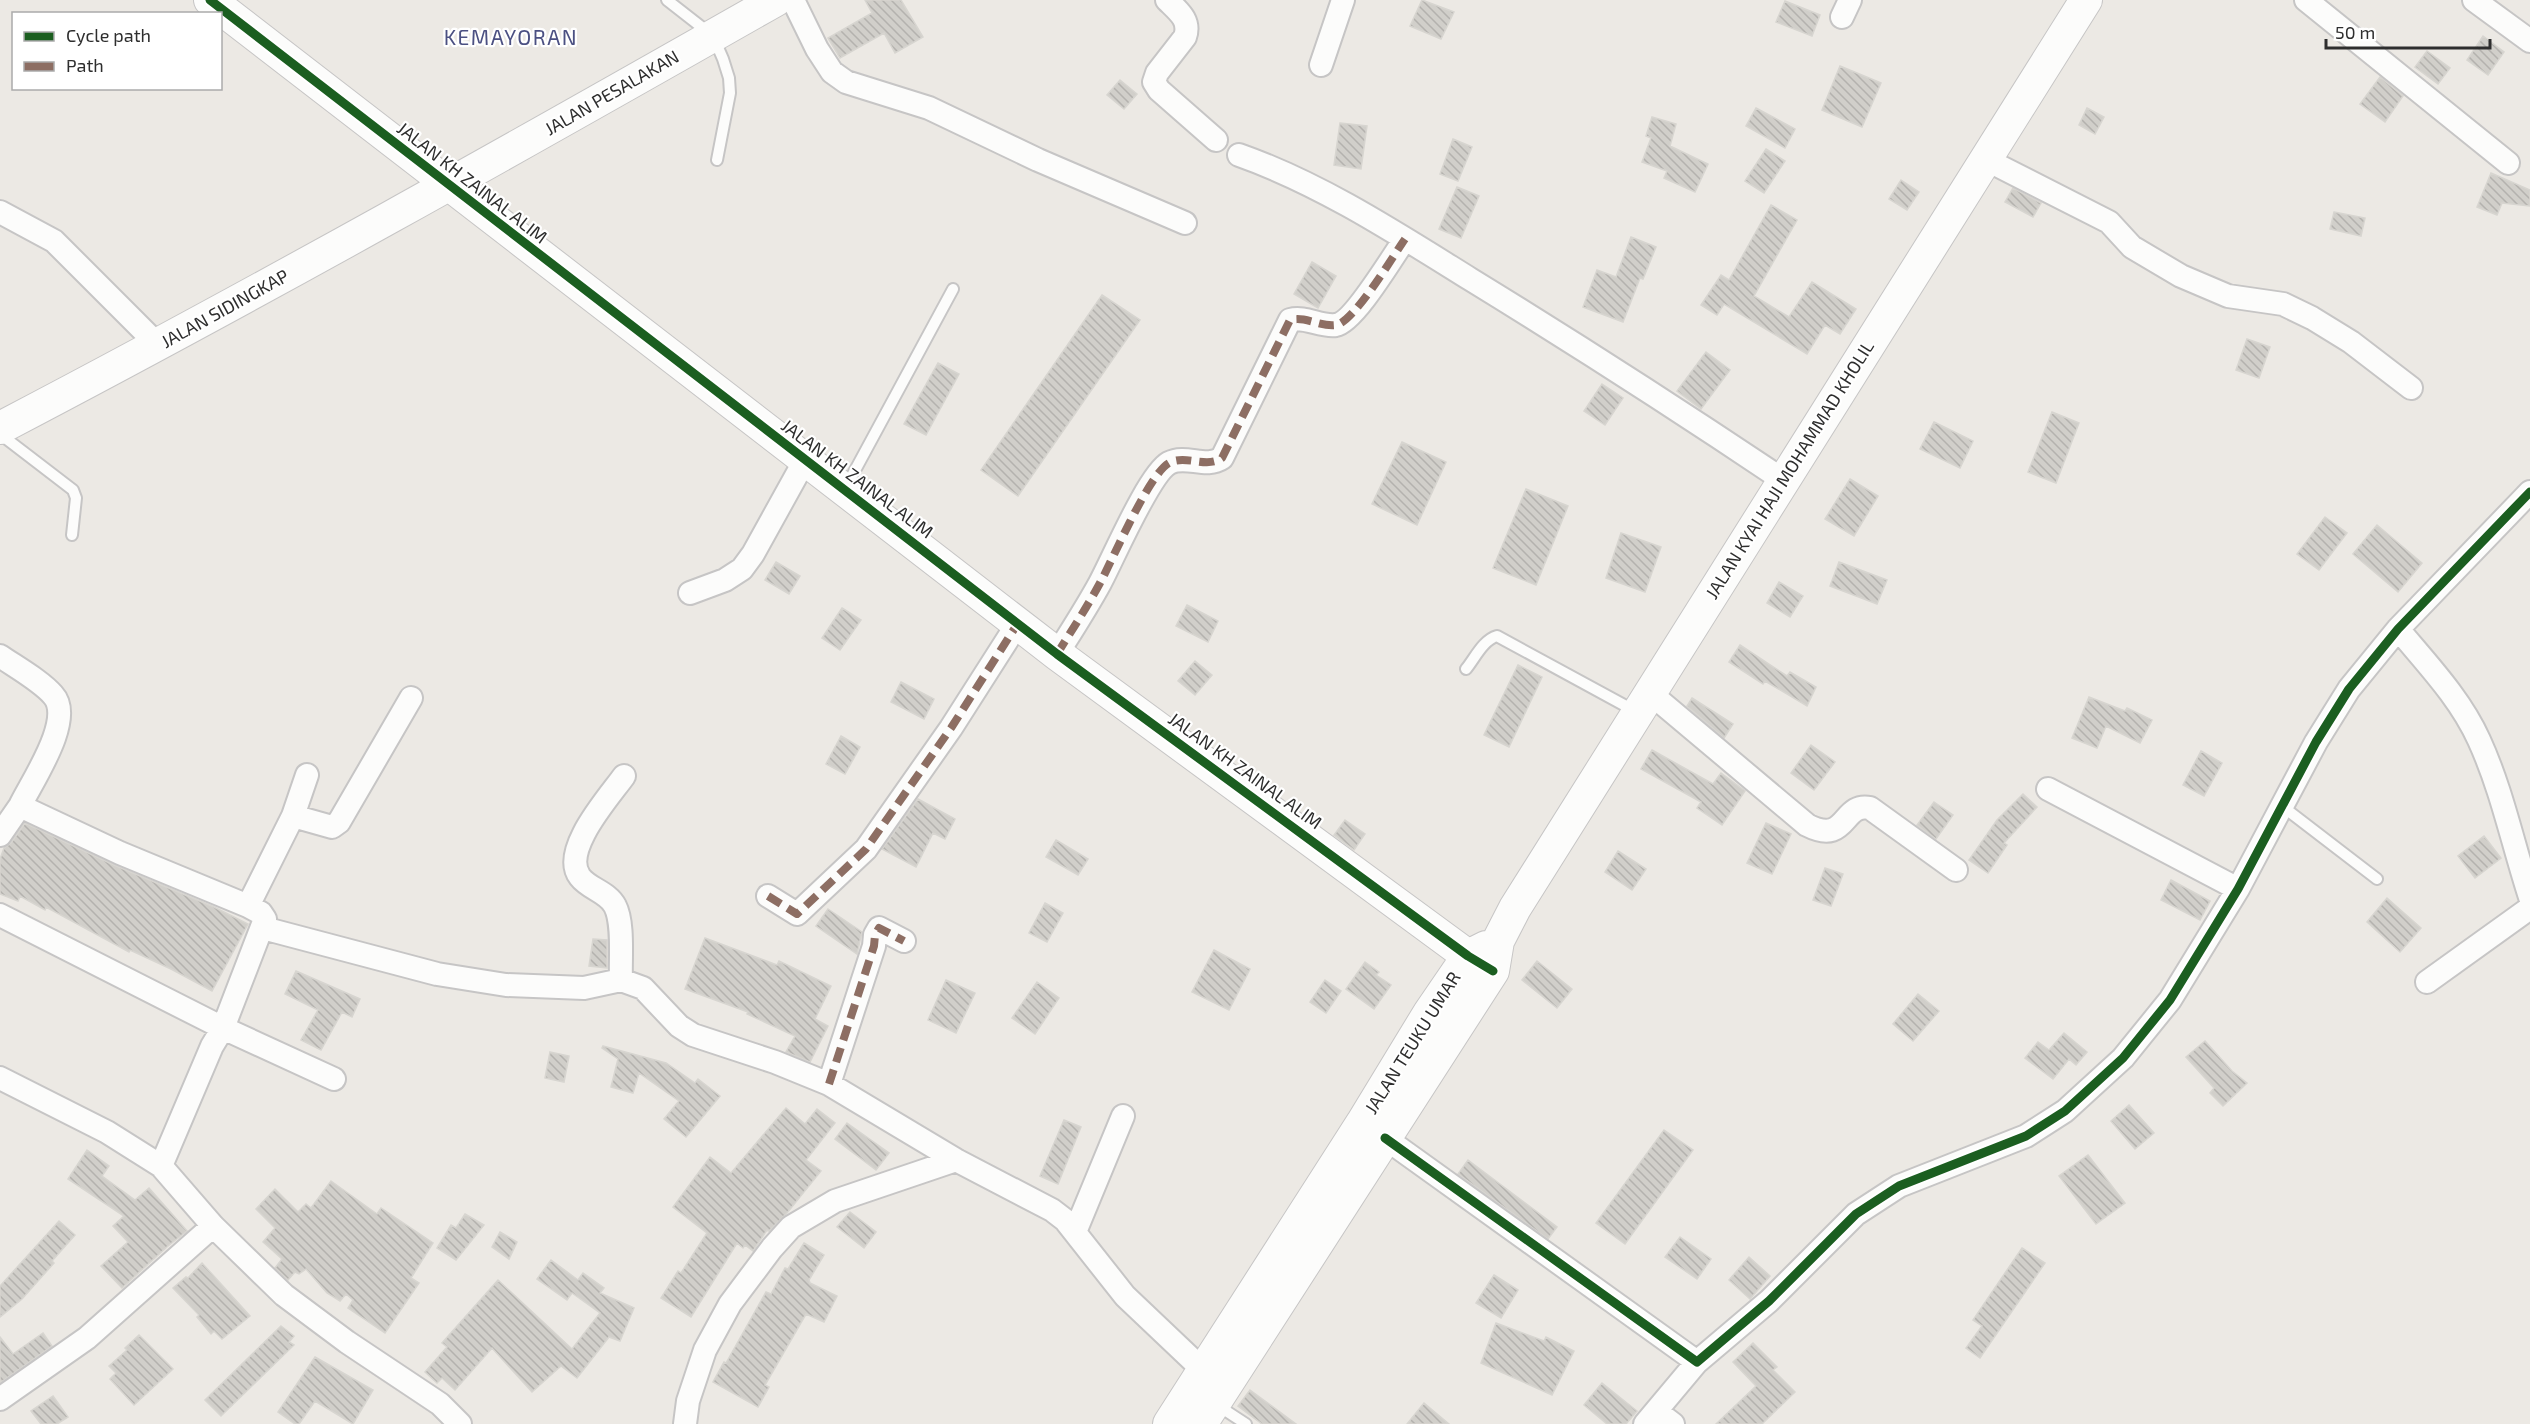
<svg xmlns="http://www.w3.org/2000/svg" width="2530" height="1424" viewBox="0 0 2530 1424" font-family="'Exo 2',sans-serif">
  <defs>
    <pattern id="building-back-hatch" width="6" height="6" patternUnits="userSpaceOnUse" patternTransform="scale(1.5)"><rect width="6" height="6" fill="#d1cfca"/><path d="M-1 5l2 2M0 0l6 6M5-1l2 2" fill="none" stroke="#b4b2ae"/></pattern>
  </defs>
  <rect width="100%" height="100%" fill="#ece9e4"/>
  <path fill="url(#building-back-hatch)" stroke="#d7d5d0" stroke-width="1.5" d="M865,0H901L923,37L895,53L884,33L840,58L828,38L872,13Z
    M1422,0L1454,12L1441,39L1410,26Z
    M1785,1L1820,15L1812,36L1776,22Z
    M2483,36L2504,52L2488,75L2467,60Z
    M2427,51L2450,68L2438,84L2415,67Z
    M1840,66L1881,83L1862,127L1822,110Z
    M2380,77L2403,96L2385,122L2360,104Z
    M1120,80L1137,94L1124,109L1107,95Z
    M1756,108L1795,129L1785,148L1746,126Z
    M2087,108L2104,117L2095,134L2079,125Z
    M1652,117L1676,124L1670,146L1708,164L1695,192L1664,178L1667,171L1642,162L1651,138L1646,136Z
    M1340,123L1367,126L1361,169L1334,165Z
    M1453,139L1472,147L1458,181L1440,174Z
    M1766,149L1785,161L1764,193L1745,181Z
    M2491,173L2530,190V206L2502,203L2497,215L2477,207Z
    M1901,180L1919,192L1907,210L1889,199Z
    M1457,187L1479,196L1461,238L1439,229Z
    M2013,188L2041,203L2033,217L2005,202Z
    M1771,205L1797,220L1754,296L1789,317L1812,282L1856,309L1840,334L1825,325L1807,354L1724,304L1717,315L1701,305L1721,275L1729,280Z
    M2334,212L2365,218L2361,236L2330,229Z
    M1631,237L1656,247L1643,279L1640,278L1623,322L1583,307L1597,270L1616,277Z
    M1312,262L1336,276L1318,308L1294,294Z
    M1102,295L1140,320L1018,496L981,470Z
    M2247,339L2270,347L2259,378L2236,370Z
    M1706,352L1730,370L1701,409L1677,391Z
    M938,363L959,374L926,435L904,424Z
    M1602,384L1623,398L1605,425L1584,411Z
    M2052,412L2079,423L2056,483L2028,472Z
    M1934,422L1973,441L1960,468L1920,449Z
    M1402,442L1446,462L1417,525L1372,504Z
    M1850,479L1878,496L1854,536L1825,519Z
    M1526,489L1568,506L1536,585L1493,568Z
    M2325,517L2347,533L2319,570L2297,554Z
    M2377,525L2422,563L2398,592L2353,554Z
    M1621,533L1661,547L1645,592L1606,578Z
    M776,562L800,576L789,594L765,580Z
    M1839,562L1887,580L1877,604L1830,586Z
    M1779,582L1803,596L1790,617L1767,603Z
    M1187,605L1218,621L1208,642L1176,626Z
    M842,608L861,620L840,650L822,638Z
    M1740,645L1787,676L1790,672L1816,687L1807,706L1765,681L1763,684L1729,662Z
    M1195,661L1212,675L1195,695L1178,681Z
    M1518,665L1542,677L1509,747L1484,735Z
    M901,682L934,699L924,719L891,702Z
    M2089,697L2125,711L2127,708L2152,720L2140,743L2106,726L2097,748L2072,738Z
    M1692,698L1733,724L1724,738L1687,706Z
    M841,736L860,747L845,774L826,764Z
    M1811,745L1835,762L1814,790L1791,773Z
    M1652,750L1713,784L1721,773L1745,791L1722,825L1697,808L1701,802L1641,769Z
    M2201,751L2222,763L2204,796L2183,785Z
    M2023,794L2037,807L2004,843L2007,845L1988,873L1969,860L1997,820Z
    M918,799L955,819L945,839L933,833L916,867L882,849Z
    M1934,802L1953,815L1936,839L1917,825Z
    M1345,820L1365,834L1354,850L1334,835Z
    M25,823L114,865L214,907L248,924L212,991L171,969L130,950L129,952L46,907L45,910L20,896L18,901L0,894V859L4,848L11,843Z
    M1766,823L1791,834L1772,874L1747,863Z
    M2484,836L2501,858L2475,878L2458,856Z
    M1056,840L1088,859L1078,875L1046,857Z
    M1618,851L1646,869L1632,890L1605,872Z
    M1825,868L1843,874L1831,906L1813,900Z
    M2171,880L2210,901L2200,920L2161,900Z
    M2387,898L2421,928L2400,952L2367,922Z
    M1045,903L1063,913L1047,942L1029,933Z
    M828,909L862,932L857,954L816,926Z
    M705,938L777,965L779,961L831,986L815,1019L828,1026L810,1062L786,1052L795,1036L747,1014L748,1012L685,989Z
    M593,939L607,940V968L589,966Z
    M1214,950L1250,969L1229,1010L1192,992Z
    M1537,961L1572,989L1557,1008L1522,980Z
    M1365,962L1379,972L1376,975L1391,985L1374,1009L1346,989Z
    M296,971L360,999L352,1017L342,1012L321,1050L301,1040L318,1010L285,994Z
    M946,980L975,993L956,1033L928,1020Z
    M1325,980L1341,991L1326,1013L1310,1002Z
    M1037,982L1059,998L1035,1034L1012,1018Z
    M1918,994L1939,1011L1913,1041L1893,1024Z
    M2064,1033L2087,1052L2076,1065L2069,1059L2053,1079L2025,1058L2038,1042L2049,1050Z
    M2205,1041L2232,1071L2247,1083L2223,1106L2210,1093L2214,1088L2186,1057Z
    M603,1046L666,1063L695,1083L698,1079L720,1096L686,1137L664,1119L679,1101L639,1073L633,1093L611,1087L618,1059L602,1048Z
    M550,1052L569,1056L564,1082L545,1078Z
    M2129,1105L2154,1133L2135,1149L2111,1121Z
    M786,1108L805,1124L817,1109L835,1123L806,1160L821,1171L787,1213L769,1231L767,1230L753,1251L745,1245L743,1248L737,1243L691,1317L661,1298L678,1271L681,1273L707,1233L673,1207L710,1157L731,1173Z
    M1064,1120L1081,1127L1058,1184L1040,1176Z
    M847,1123L889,1153L876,1170L835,1139Z
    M1664,1130L1693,1150L1625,1244L1596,1223Z
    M87,1150L109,1166L102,1176L135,1200L149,1188L187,1231L168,1246L122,1288L101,1266L128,1242L113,1226L124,1216L68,1179Z
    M2088,1155L2125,1203L2096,1224L2059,1176Z
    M1468,1160L1557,1227L1548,1239L1458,1174Z
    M331,1181L377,1214L381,1208L433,1243L411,1278L419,1283L385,1333L348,1308L353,1300L346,1294L340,1301L327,1293L306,1269L299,1274L295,1272L288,1280L275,1268L282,1259L263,1242L275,1228L256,1209L275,1189L298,1212L306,1204L311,1208Z
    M850,1212L876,1232L864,1248L837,1227Z
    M465,1214L484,1225L456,1260L437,1248L451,1225L456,1228Z
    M59,1221L75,1235L52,1261L54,1263L22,1299L0,1317V1286Z
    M500,1232L517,1242L509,1259L492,1247Z
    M1680,1237L1711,1259L1697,1279L1665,1257Z
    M804,1243L824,1255L809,1280L810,1283L837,1296L824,1322L806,1314L765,1385L769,1387L758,1407L713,1382L724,1362L726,1363L766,1292L771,1294L785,1268L788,1269Z
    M2022,1248L2045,1263L1980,1358L1966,1348L1982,1326L1973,1320Z
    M1749,1257L1770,1276L1750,1299L1729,1280Z
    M551,1260L578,1280L583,1273L604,1288L600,1293L634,1308L620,1341L609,1337L577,1378L561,1366L532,1392L492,1348L455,1390L442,1378L437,1383L425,1372L447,1347L442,1343L498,1280L572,1349L600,1313L572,1293L567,1300L537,1279Z
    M202,1263L250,1316L222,1339L214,1331L211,1334L197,1317L199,1315L173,1288L186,1277L188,1278Z
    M1494,1275L1518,1290L1501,1318L1476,1303Z
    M1496,1323L1544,1341L1546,1337L1574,1351L1552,1395L1481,1363Z
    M281,1326L294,1336L289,1342L294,1345L221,1416L205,1400Z
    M43,1333L52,1346L0,1383V1337L13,1354Z
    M139,1335L173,1369L134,1405L110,1379L116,1373L109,1366L127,1350L125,1348Z
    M1753,1343L1777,1367L1773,1370L1795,1392L1762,1424H1716L1756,1386L1733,1362Z
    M315,1357L373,1390L353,1424L315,1401L299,1424H295L278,1412Z
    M1602,1383L1637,1411L1626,1424H1607L1584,1405Z
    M1250,1390L1296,1424H1262L1238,1406Z
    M53,1396L68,1417L57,1424H41L31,1411Z
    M1424,1403L1449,1424H1407Z"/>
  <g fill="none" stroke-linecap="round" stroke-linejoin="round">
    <g stroke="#c6c5c5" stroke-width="14">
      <path id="lane" d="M667,0L713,36L723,59L729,78L730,93L717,160
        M0,434L73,490L76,498L72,535
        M846,487L953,289
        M1466,669C1475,658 1483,640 1497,636L1635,711
        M2282,806L2377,879
        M1217,1405L1246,1424"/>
    </g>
    <g stroke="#c6c5c5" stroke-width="26">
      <path id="street" d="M793,0L817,49L832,72L846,82L929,108L1038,160L1185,223
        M1167,0C1178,11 1191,20 1185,37L1157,73L1154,82L1159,90L1216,140
        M2306,0L2508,163
        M2474,0L2530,41
        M1842,17L1850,0
        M1321,65L1343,0
        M1239,155C1321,184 1396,233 1470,279C1576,344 1680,411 1783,480
        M1985,159L2109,222L2132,247L2181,276L2228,296L2283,304L2312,318L2351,342L2411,388
        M0,212L54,241L158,345
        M690,593L725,580L742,569L753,554L805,460
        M2398,629C2427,664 2460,698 2479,740C2502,790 2513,845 2530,897
        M1057,654C1072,630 1087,607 1100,583C1113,559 1149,474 1169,463C1186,454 1206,469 1222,458L1290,320C1306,316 1320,327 1336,325C1354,322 1393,256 1405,239
        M0,656C16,667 41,681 53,695C75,719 32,781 20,806
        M1650,693L1807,825C1848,846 1841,802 1870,808L1956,870
        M2048,789L2238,889
        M293,816L332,827L339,822L411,698
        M0,835L20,806L120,853L248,906L261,913L265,919L223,1028L0,915
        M768,896L797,914L866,849L951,728L1018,623
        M248,906L293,816L307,775
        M263,928L437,974L506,985L584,988L621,980L643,988L679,1026L693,1035L775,1062L829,1084L956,1160L1052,1210L1065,1220L1125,1296L1203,1370
        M621,980C620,961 624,923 615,906C608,892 589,889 580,877C560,851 609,797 624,776
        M2427,982L2530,908
        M0,1078L107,1132L161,1166
        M334,1079L223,1028L212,1046L161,1166L213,1226L284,1295L347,1342L440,1404L460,1424
        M829,1084L874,946L875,935L879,928L904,941
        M1385,1138L1697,1362L1769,1301L1856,1214L1899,1186L2026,1136L2065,1111L2123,1058L2170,1000L2238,889L2316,742L2349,689L2398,629L2530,492
        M1075,1232L1123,1116
        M0,1399L87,1338L213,1226
        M1656,1411L1673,1424
        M685,1424L688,1401L705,1350L730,1304L772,1248L791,1227L835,1201L956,1160
        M1645,1424L1697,1362"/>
    </g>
    <g stroke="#c6c5c5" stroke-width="34">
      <path id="secondary" d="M210,0L1057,654L1468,956L1493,971
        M0,428C262,291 519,146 776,0
        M1169,1424L1362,1123L1429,1013L1468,956L1486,947
        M1201,1424L1493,971L1498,941L1515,908L2086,0"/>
    </g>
    <use href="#lane" stroke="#fcfcfb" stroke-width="10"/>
    <use href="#street" stroke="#fcfcfb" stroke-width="22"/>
    <use href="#secondary" stroke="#fcfcfb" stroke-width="32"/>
    <path stroke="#8d6e63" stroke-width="8" stroke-dasharray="15 8" stroke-linecap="butt" d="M1057,654C1072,630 1087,607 1100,583C1113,559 1149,474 1169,463C1186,454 1206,469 1222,458L1290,320C1306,316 1320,327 1336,325C1354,322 1393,256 1405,239
      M768,896L797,914L866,849L951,728L1018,623
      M829,1084L874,946L875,935L879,928L904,941"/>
    <g stroke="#fff" stroke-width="13">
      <path id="cycleway" d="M210,0L1057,654L1468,956L1493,971
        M1385,1138L1697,1362L1769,1301L1856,1214L1899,1186L2026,1136L2065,1111L2123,1058L2170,1000L2238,889L2316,742L2349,689L2398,629L2530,492"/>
    </g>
    <use href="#cycleway" stroke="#1b5e20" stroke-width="9"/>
  </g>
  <g text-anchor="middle" stroke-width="4.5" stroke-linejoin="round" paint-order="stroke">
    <g font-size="18" fill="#2e2e2e" stroke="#fff">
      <text transform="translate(612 93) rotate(-30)" y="6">JALAN PESALAKAN</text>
      <text transform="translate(472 183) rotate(38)" y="6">JALAN KH ZAINAL ALIM</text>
      <text transform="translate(225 309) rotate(-29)" y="6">JALAN SIDINGKAP</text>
      <text transform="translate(1790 470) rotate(-58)" y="6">JALAN KYAI HAJI MOHAMMAD KHOLIL</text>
      <text transform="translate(857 479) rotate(37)" y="6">JALAN KH ZAINAL ALIM</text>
      <text transform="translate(1245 771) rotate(36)" y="6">JALAN KH ZAINAL ALIM</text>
      <text transform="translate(1413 1043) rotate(-58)" y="6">JALAN TEUKU UMAR</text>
    </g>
    <g font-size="21" letter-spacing="1.5" fill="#4b5082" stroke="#fff">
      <text x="511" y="45">KEMAYORAN</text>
    </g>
  </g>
  <rect x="12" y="12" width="210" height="78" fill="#ffffff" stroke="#ababab" stroke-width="1.5"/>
  <rect x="24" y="32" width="30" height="9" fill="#1b5e20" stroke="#ababab" stroke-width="1.5"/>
  <text x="66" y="42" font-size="18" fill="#2e2e2e">Cycle path</text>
  <rect x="24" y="62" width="30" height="9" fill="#8d6e63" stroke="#ababab" stroke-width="1.5"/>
  <text x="66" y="72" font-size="18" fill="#2e2e2e">Path</text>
  <path d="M2326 39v9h164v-9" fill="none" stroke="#2e2e2e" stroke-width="3"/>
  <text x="2335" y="39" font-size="18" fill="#2e2e2e" stroke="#ffffff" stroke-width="4.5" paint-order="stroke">50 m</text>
</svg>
